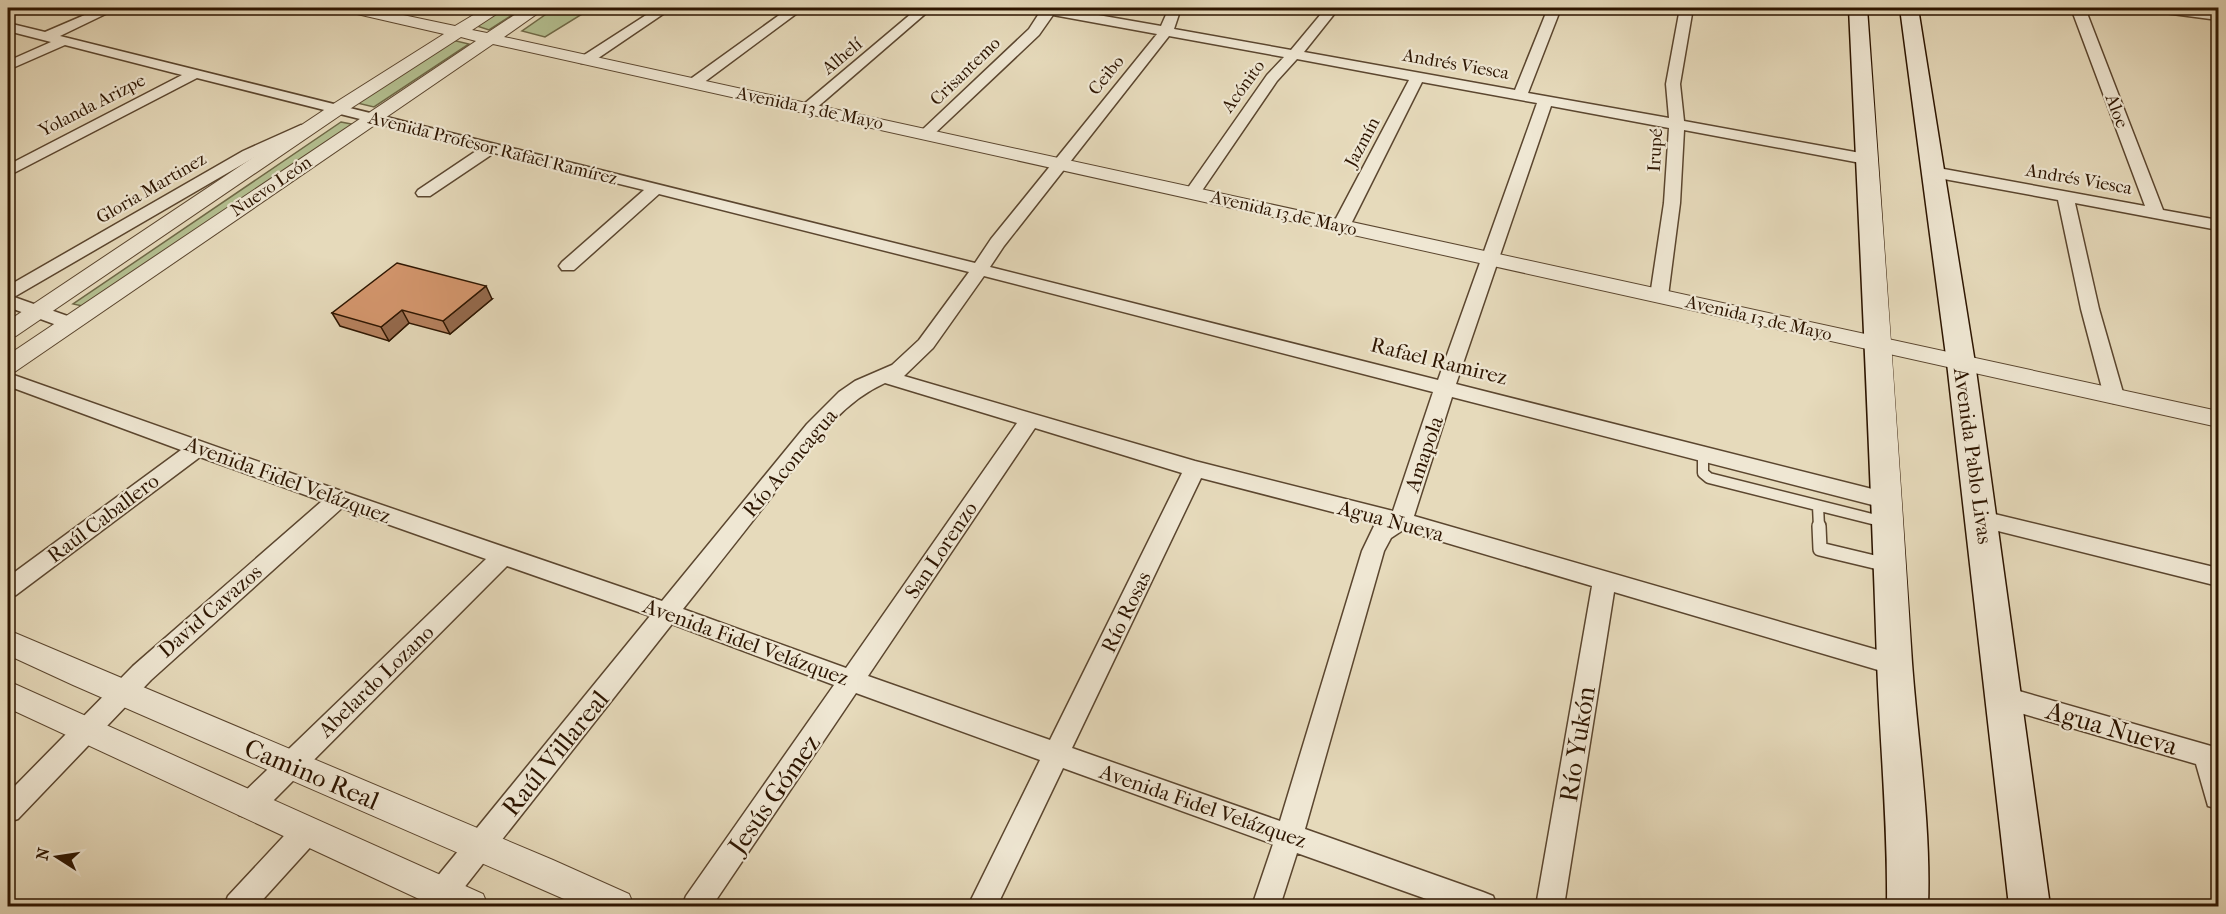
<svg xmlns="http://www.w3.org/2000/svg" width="2226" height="914" viewBox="0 0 2226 914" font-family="'IM FELL French Canon',serif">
  <rect width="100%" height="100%" fill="#e6dabb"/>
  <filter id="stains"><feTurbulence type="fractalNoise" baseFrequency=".00333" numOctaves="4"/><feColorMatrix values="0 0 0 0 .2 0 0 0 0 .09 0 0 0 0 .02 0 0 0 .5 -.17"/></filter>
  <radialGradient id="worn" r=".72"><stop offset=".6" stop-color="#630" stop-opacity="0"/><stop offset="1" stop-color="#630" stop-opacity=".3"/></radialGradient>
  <path fill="#b4c091" stroke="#706a48" stroke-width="1.5" d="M499,8H523L489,30L474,25Z
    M555,8H592L545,37L522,31Z
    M452,40L469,44L374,107L357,103Z
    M341,122L356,125L87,307L73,304Z"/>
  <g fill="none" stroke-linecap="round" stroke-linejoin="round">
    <g stroke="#5b462f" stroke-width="13">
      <path id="service-far1" d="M1703,452V473L1709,478L1884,522
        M1818,506L1819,527"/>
    </g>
    <g stroke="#5b462f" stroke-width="16">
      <path id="service" d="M1819,526L1820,549L1887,565"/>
    </g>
    <g stroke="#5b462f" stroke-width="3">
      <path id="minor" d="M101,8H118L60,36L975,263L991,239L1157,34L1053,15L1039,35L932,136H922L919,133L922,130L1029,29L1040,12L1034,11L1033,8H1058L1161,26L1169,8H1181L1174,29L1291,50L1326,8H1339L1304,52L1515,90L1548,8H1561L1528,93L1669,118L1666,84L1680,8H1693L1680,84L1684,121L1866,154L1874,159L1866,164L1684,130L1680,203L1668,296L1665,300H1653L1650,296L1664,203L1669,128L1551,106L1456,384L1888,493L1896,495L1899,501L1896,507L1888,509L1452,397L1414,516L1895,655L1904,658L1907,665L1904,672L1895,675L1614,592L1564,906H1536L1592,586L1403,530L1391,538L1384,551L1305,829L1483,892L1493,896L1497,906H1446L1297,853L1280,906H1252L1273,844L1063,768L997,906H968L1040,760L856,693L712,906H682L686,896L834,685L672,624L452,903L441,906L432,903L428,893L432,883L650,616L507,566L259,815L249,818L239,815L235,806L239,797L486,559L342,508L151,680L18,819L8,822V793L133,666L322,501L200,457L16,595L8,598V577L181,450L8,386V373L347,493L662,601L807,424L839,392L855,381L892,365L919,340L969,272L659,194L574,270H562L559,266L562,262L644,190L494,153L430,196H418L416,193L418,190L479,149L197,78L8,176V165L182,75L65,45L8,70V61L51,42L8,31V23L45,32ZM1169,36L1284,57L1267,75L1185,192L1193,197L1199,195L1277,81L1297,59L1409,80L1332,226L1335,230H1347L1350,226L1422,82L1537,103L1438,380L990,267L1004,246ZM984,276L1433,392L1393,511L1195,461L904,376L933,348ZM885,383L1017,423L846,668L683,609C713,571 743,534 772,496C805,455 836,405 885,383ZM1035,428L1182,473L1050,740L868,676ZM1201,478L1379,524L1374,526L1362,551L1280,821L1072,748Z
        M657,8H672L591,63H581L579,60L581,57Z
        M789,8H804L699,86H689L687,83L689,80Z
        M918,8H932L814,110H804L802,107L804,104Z
        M2071,8H2085L2163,210L2218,220V230L2075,203L2099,309L2124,396L2121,401L2114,403L2107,401L2104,396L2081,309L2058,200L1933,177L1925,172L1933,167L2145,206Z
        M2150,8H2184L2218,12V20L2157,12Z
        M301,125L309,130L306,133L255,157L14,297L76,319L78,323L76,327H62L8,307V286L243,151Z
        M1982,511L2218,568V586L1974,525L1971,519L1974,513Z
        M2005,687L2218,748V809L2208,806L2196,764L1996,706L1992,698L1996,690Z
        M306,819L316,823L320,832L316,841L257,906H224L228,896L296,823Z"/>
    </g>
    <g stroke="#5b462f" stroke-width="2">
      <path id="tertiary" d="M342,8H370L455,26L485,8H503L501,11L472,30L487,33L525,8H543L541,11L504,37L2218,411V427L493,44L16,371L8,374V355L476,41L461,37L342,114L16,336L8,338V321L330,106L444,34L344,11Z
        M8,630L553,860L629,894L634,906H580L73,685L8,655Z
        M8,681L483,894L488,906H434L8,708Z"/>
    </g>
    <g stroke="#2d1500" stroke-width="3">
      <path id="secondary" d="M1849,8H1867C1883,226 1899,444 1912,663C1918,744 1931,825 1928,906H1887C1888,824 1880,743 1877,661C1870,443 1859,226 1849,8Z
        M1900,8H1918L1975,363L2050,906H2009L1947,363Z"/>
    </g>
    <use href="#service-far1" stroke="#efe7d3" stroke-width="10"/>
    <use href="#service" stroke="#efe7d3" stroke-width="13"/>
    <use href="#minor" fill="#efe7d3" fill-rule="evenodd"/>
    <use href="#tertiary" fill="#efe7d3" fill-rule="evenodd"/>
    <use href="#secondary" fill="#efe7d3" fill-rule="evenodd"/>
  </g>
  <path fill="#b7825f" stroke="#2d1500" stroke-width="1.5" d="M492,299L450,334L409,323L389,341L340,326L332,313Z"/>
  <path fill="#956a4d" stroke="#2d1500" stroke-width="1.5" d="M486,286L492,299L450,334L443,321Z
    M402,310L409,323L389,341L381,327Z"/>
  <path fill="#d5976e" stroke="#2d1500" stroke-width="1.5" d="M397,263L486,286L443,321L402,310L381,327L332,313Z"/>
  <g text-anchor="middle" stroke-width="4.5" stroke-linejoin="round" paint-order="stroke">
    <g font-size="18" fill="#2d1500" stroke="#efe7d3">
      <text transform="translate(842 56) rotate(-40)" y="6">Alhelí</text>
      <text transform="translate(1456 64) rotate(10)" y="6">Andrés Viesca</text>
      <text transform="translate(965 71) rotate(-44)" y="6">Crisantemo</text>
      <text transform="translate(1106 75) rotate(-51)" y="6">Ceibo</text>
      <text transform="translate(1243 86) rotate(-54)" y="6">Acónito</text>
      <text transform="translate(92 105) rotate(-27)" y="6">Yolanda Arizpe</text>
      <text transform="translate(810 108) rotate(12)" y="6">Avenida 13 de Mayo</text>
      <text transform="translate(2117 111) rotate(69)" y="6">Aloe</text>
      <text transform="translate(1362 142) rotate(-62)" y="6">Jazmín</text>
      <text transform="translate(493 148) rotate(14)" y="6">Avenida Profesor Rafael Ramírez</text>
      <text transform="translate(1655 150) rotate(-87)" y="6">Irupé</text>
      <text transform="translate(2079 179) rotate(10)" y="6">Andrés Viesca</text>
      <text transform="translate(271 186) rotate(-34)" y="6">Nuevo León</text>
      <text transform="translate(151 188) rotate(-30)" y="6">Gloria Martinez</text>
      <text transform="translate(1284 213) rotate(13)" y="6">Avenida 13 de Mayo</text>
      <text transform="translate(1759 318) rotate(13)" y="6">Avenida 13 de Mayo</text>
    </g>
    <g font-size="21" fill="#2d1500" stroke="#efe7d3">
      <text transform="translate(1439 361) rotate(14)" y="7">Rafael Ramirez</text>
      <text transform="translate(1424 454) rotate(-71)" y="7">Amapola</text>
      <text transform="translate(1973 456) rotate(82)" y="7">Avenida Pablo Livas</text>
      <text transform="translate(790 463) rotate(-50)" y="7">Río Aconcagua</text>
      <text transform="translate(288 480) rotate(20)" y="7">Avenida Fidel Velázquez</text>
      <text transform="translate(103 518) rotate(-37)" y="7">Raúl Caballero</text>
      <text transform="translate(1391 521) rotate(15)" y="7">Agua Nueva</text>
      <text transform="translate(941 550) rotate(-56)" y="7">San Lorenzo</text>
      <text transform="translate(210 611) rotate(-41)" y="7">David Cavazos</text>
      <text transform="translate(1126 612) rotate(-64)" y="7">Río Rosas</text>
      <text transform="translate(746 642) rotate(20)" y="7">Avenida Fidel Velázquez</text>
      <text transform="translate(376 681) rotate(-44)" y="7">Abelardo Lozano</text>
      <text transform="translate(1203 806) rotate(19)" y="7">Avenida Fidel Velázquez</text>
    </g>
    <g font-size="26" fill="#2d1500" stroke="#efe7d3">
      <text transform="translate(2112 728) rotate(16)" y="9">Agua Nueva</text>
      <text transform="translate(1577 744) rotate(-81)" y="9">Río Yukón</text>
      <text transform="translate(555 753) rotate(-51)" y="9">Raúl Villareal</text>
      <text transform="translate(312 774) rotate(23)" y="9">Camino Real</text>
      <text transform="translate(774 794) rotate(-55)" y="9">Jesús Gómez</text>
    </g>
  </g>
  <rect width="2226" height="914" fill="none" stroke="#e6dabb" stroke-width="30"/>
  <rect x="9" y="9" width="2208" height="896" fill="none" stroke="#2d1500" stroke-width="3"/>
  <rect x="15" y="15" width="2196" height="884" fill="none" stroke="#2d1500" stroke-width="1.5"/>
  <g transform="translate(57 857) rotate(282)" stroke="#efe7d3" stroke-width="4.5" paint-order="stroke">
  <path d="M0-4.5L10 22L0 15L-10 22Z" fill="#2d1500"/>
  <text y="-9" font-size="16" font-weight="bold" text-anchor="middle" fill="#2d1500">N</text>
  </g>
  <rect width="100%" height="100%" filter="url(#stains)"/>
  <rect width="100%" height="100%" fill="url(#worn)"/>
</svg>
